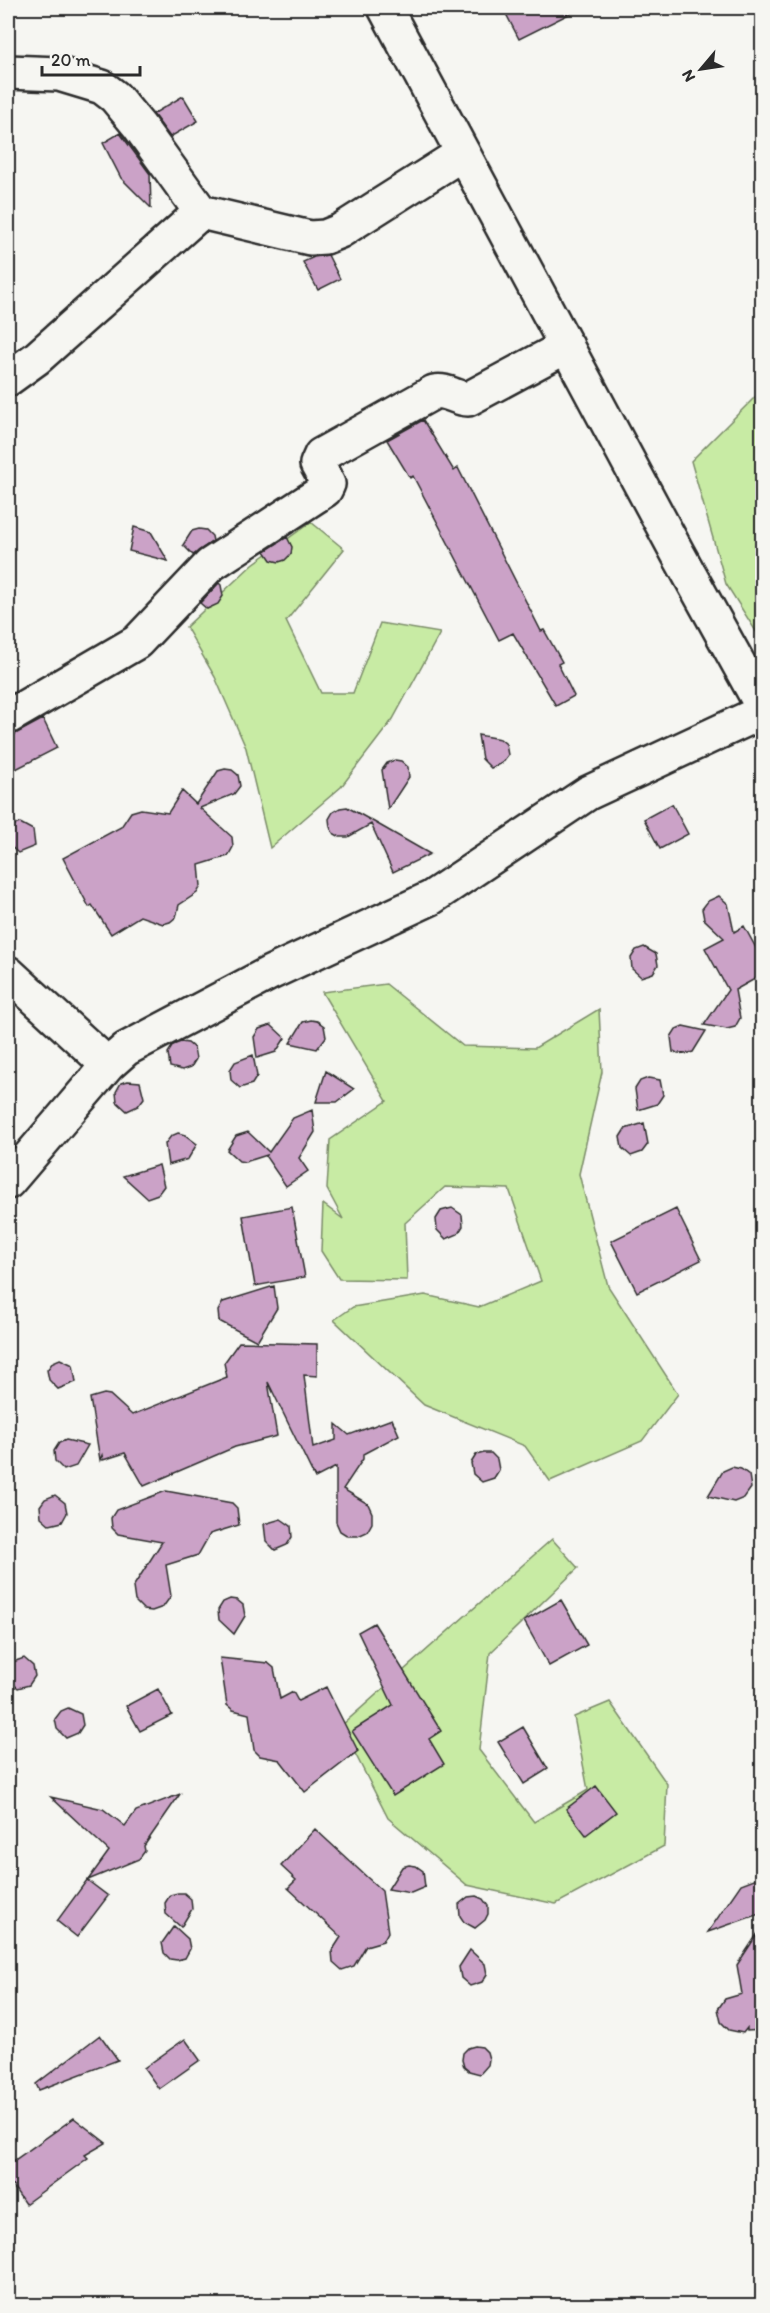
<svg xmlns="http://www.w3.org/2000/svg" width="770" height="2313" viewBox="0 0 770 2313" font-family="Itim,sans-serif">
  <rect width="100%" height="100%" fill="#f6f6f2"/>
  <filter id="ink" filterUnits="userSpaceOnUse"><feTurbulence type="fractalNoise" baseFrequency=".0167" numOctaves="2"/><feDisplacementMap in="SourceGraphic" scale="12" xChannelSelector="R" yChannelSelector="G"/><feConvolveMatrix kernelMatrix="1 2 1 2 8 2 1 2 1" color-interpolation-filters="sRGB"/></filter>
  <g filter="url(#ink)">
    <path fill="#c8eba4" stroke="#7a8b68" stroke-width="1.5" d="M762,390V641L726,584L691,461Z
      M311,522L344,549L286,621L321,693H353L380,623L440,633L393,719L341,787L270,848L246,748L215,677L186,627L253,564Z
      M386,984L463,1046L535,1048L599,1009L602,1072L579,1174L608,1286L678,1394L642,1441L550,1481L525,1446L424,1405L334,1320L353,1307L425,1295L479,1307L541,1281L509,1189L445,1187L405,1223L407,1280L339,1279L321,1251L323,1204L343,1219L327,1189L330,1140L387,1101L322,992Z
      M552,1539L578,1568L490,1653L479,1750L534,1822L588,1790L574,1717L610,1702L667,1784L664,1846L556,1904L467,1885L388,1818L341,1726Z"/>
    <path fill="#cba2c7" stroke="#2b2b2b" stroke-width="1.5" d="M503,8H581L519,39Z
      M183,96L198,121L170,137L153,114Z
      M120,133L150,174L151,208L121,178L103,143Z
      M328,255L340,279L318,290L303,262L314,257Z
      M423,420L454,471L458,468L541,631L544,630L562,662L558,664L574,696L556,706L513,633L499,640L413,476L410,478L387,440Z
      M134,527L151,532L168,561L129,551Z
      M199,529L206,530L212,536L213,541L193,555L183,545L192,531Z
      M287,537L292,547L291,554L285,560L279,562L271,560L265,551Z
      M219,583L221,585L223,596L218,604L207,609L200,603Z
      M43,719L57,748L8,773V736L17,733Z
      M478,735L500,739L506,744L508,755L502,763L491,768L482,759Z
      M395,760L401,761L408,767L409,777L388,809L382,770L387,763Z
      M225,769L232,770L238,775L240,786L234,794L200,808L232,837L233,847L228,856L199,865L201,886L197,893L179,905L176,917L170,922L163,924L140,916L111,934L92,905L89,907L63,858L121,827L131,812L141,809L168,813L182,791L196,804L218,771Z
      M672,804L688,834L660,849L644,819Z
      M347,807L374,822L430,854L393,872L371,824L348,837H340L333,833L330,827L329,819L333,812L340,808Z
      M20,823L33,830L35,846L18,853L8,844V833L12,826Z
      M719,896L728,904L734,932L744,926L762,959V975L735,990L740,1018L735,1027L727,1029L704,1025L728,990L705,948L724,938L704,919L702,909L708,901Z
      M644,947L656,954L658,965L653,973L641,977L632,969L631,958L636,950Z
      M311,1020L317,1021L324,1026L326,1037L317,1049L290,1043L303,1022Z
      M271,1025L285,1038L276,1052L257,1058L254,1037L259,1029Z
      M683,1026L706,1031L693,1052L685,1054L673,1052L671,1037L676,1029Z
      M181,1042L188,1043L194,1048L196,1059L191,1067L182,1070L170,1067L168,1053L173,1045Z
      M253,1055L257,1076L252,1084L240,1088L231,1080L230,1070L235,1062Z
      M326,1071L354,1089L337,1102H316Z
      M648,1078L660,1080L663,1095L657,1104L638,1110L635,1089L640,1081Z
      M128,1081L140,1082L144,1098L138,1106L127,1111L117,1102L116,1092L121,1083Z
      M312,1110L315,1132L299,1158L308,1171L286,1186L266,1157L267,1155L245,1162L239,1161L227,1150L236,1136L248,1132L269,1152L293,1118Z
      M644,1123L648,1144L642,1152L631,1156L622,1148L620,1137L625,1129Z
      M178,1133L185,1135L197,1144L188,1159L168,1165L165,1144L171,1136Z
      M159,1165L164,1186L158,1194L147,1198L123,1176Z
      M292,1207L305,1277L255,1286L243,1216Z
      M452,1208L462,1215L463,1226L458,1234L446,1239L437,1230L436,1219L441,1211Z
      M676,1209L701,1260L637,1292L611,1241Z
      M274,1286L277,1308L257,1341L219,1321L218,1311L223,1302Z
      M239,1342L317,1344V1376L304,1375L313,1448L336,1440V1424L349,1435L392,1419L399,1435L363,1454V1459L343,1489L368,1504L372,1513V1523L367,1532L358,1536H348L340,1531L336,1522V1467L315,1478L268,1382L277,1436L235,1447L144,1486L125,1453L103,1460L102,1455L100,1460L90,1398L104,1394L110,1395L132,1415L227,1377L224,1363Z
      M60,1359L73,1365L76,1382L58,1389L49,1380L47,1370L53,1362Z
      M66,1440L88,1445L76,1466L64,1470L55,1461L54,1451L59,1443Z
      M484,1453H491L497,1459L499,1470L494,1478L482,1482L473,1474L471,1463L476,1455Z
      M732,1467L741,1469L749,1475L751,1488L744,1498L734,1502L708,1496L723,1471Z
      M166,1491L232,1503L237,1508L239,1525L210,1534L198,1555L166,1565L171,1596L163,1607L152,1611L144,1610L135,1601L133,1587L162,1542L118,1534L112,1528L111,1518L116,1510Z
      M55,1495L65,1503L67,1513L62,1522L50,1525L41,1517L40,1506L45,1499Z
      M281,1519L291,1526L292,1537L287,1545L275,1550L266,1541L264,1524Z
      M230,1599L237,1600L243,1605L245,1616L234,1634L219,1620L218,1610L223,1602Z
      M561,1600L587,1645L549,1666L524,1621Z
      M374,1623L441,1731L429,1739L444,1764L393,1796L352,1731L393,1705L358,1632Z
      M24,1658L33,1666L35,1676L29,1685L18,1688L9,1680L8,1669L13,1662Z
      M220,1658L268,1663L274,1668L280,1699L293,1692L298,1701L326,1687L358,1751L305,1792L280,1760L260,1756L254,1750L249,1714L233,1710L227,1705Z
      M158,1689L172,1715L140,1731L126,1706Z
      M68,1708L81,1714L83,1725L78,1733L66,1738L57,1729L55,1719L61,1711Z
      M523,1727L548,1769L524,1784L498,1742Z
      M596,1786L616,1812L586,1835L566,1809Z
      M180,1794L144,1846L145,1851L139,1859L88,1880L109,1851L51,1797L103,1809L125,1826L136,1811Z
      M315,1829L382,1891L388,1932L383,1941L366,1946L354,1966L342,1970L333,1962L332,1951L341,1937L288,1888L296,1880L281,1866Z
      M409,1865L416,1866L423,1871L425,1887L411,1893L388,1889L402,1867Z
      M762,1876V1913L708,1932L741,1884Z
      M87,1880L108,1896L77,1937L57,1921Z
      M178,1893H184L191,1899L192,1909L181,1927L166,1914L165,1903L170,1895Z
      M476,1896L483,1899L488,1906V1914L485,1920L475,1928L464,1922L460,1916L459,1904L468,1897Z
      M174,1926L188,1939L190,1949L185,1958L177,1960L170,1959L164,1953L162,1943Z
      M762,1927V2030L747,2031V2028L743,2033L729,2030L721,2022L718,2009L725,1999L742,1994L737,1965Z
      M470,1950L485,1964L487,1974L482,1982L470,1986L461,1978L459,1967Z
      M100,2035L118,2060L39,2090L36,2084Z
      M185,2039L200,2060L159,2089L144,2068Z
      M475,2046L482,2047L487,2052L489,2059L488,2065L480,2074L469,2071L464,2067L462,2060L463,2053L468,2048Z
      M74,2118L106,2143L85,2155L88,2158L25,2204L8,2179V2165Z"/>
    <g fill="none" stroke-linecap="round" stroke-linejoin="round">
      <g stroke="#2b2b2b" stroke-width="38">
        <path id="minor" d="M385,8L678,554L762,706
          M8,72L59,74L102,87L115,97L139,126L201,212L310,238L325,237L340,231L463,153
          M8,379L37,358L201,212
          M8,717L137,642L210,565L325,490L328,484L317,464L321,455L434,392C447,389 456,399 468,399L567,346
          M8,973L108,1065
          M8,1182L108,1065L126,1049L270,973L431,898L588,793L762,712"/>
      </g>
      <use href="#minor" stroke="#f6f6f2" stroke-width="33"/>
    </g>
  </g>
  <rect width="770" height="2313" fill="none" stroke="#f6f6f2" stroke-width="30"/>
  <rect x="15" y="15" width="740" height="2283" fill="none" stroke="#2b2b2b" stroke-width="2" filter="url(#ink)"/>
  <g transform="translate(701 69) rotate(241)" stroke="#f6f6f2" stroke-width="4.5" paint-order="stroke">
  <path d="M0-4.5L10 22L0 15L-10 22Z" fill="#2b2b2b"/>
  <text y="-9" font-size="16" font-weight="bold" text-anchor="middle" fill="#2b2b2b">N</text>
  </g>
  <path d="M42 66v9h98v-9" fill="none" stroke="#2b2b2b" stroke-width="3"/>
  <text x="51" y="66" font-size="18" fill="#2b2b2b" stroke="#f6f6f2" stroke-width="4.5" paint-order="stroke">20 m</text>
</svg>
